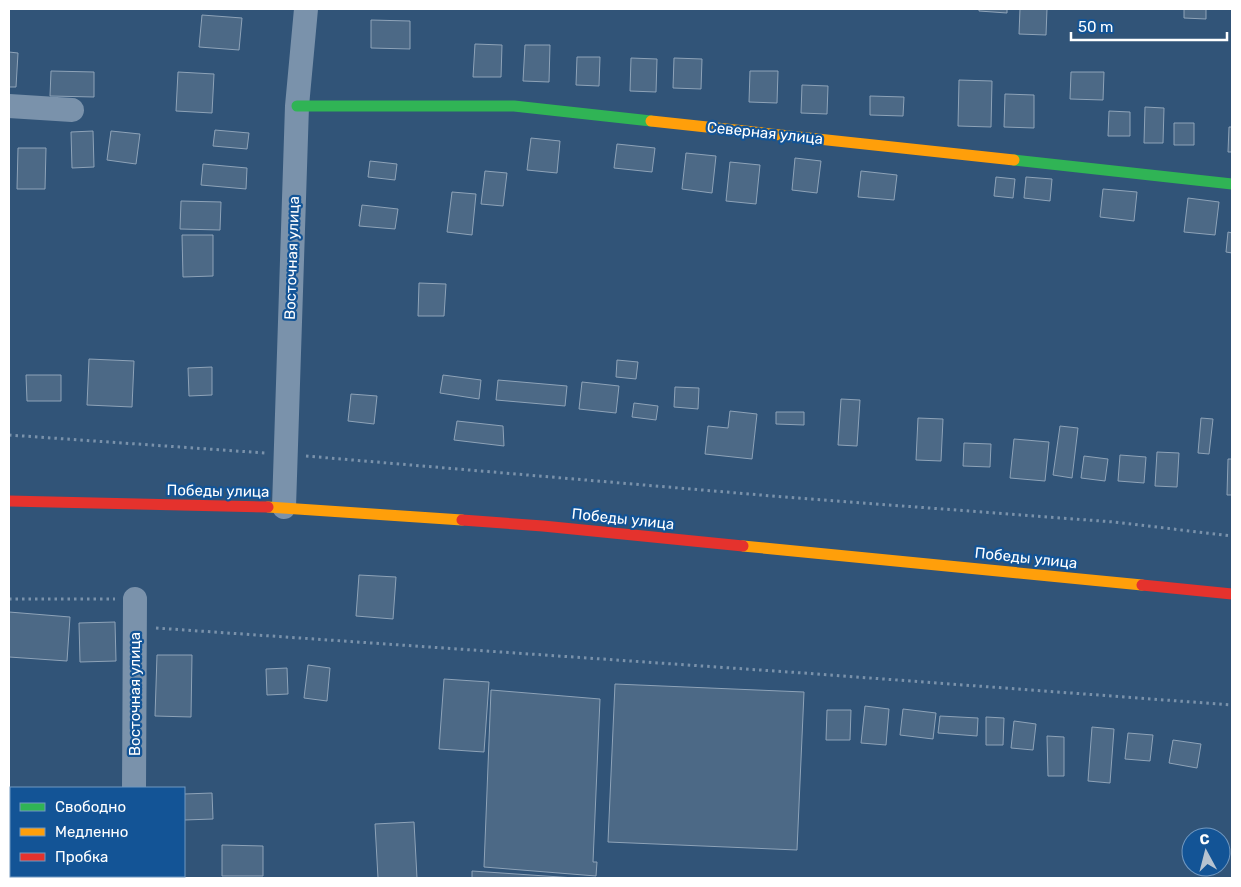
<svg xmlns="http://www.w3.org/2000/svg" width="1241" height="887" viewBox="0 0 1241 887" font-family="Rubik,sans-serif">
  <rect width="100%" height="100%" fill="#315478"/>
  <path fill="#4c6986" stroke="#8ea3b8" d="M979,9H1007V13L979,11Z
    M1020,9H1047L1046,35L1019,34Z
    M1184,9H1206V19L1184,18Z
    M202,15L242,18L239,50L199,47Z
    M371,20L410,21V49L371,48Z
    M475,44L502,45L501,77H473Z
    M525,45H550L549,82L523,81Z
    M9,52L18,53L16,87H9Z
    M577,57H600L599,86L576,85Z
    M631,58L657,59L656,92L630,91Z
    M674,58L702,59L701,89L673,88Z
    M51,71L94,72V97L50,96Z
    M750,71H778L777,103L749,102Z
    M178,72L214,74L212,113L176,111Z
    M1071,72H1104L1103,100L1070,99Z
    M959,80L992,81L991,127L958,126Z
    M802,85L828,86L827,114L801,113Z
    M1005,94L1034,95V128L1004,127Z
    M870,96L904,97L903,116L870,115Z
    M1145,107L1164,108L1163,143H1144Z
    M1109,111L1130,112V136H1108Z
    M1174,123H1194V145H1174Z
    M1229,127H1232V152H1228Z
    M215,130L249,133L247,149L213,146Z
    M93,131L94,167L72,168L71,132Z
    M111,131L140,134L136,164L107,160Z
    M531,138L560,141L557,173L527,170Z
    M617,144L655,148L652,172L614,168Z
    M18,148H46L45,189H17Z
    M686,153L716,156L712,193L682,189Z
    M795,158L821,161L817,193L792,190Z
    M370,161L397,164L395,180L368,177Z
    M730,162L760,165L756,204L726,201Z
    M203,164L247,168L246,189L201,185Z
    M485,171L507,173L503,206L481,204Z
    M861,171L897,175L894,200L858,197Z
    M996,177L1015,179L1013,198L994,196Z
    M1026,177L1052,179L1050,201L1024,198Z
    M1103,189L1137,192L1134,221L1100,217Z
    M452,192L476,194L472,235L447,232Z
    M1188,198L1219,202L1215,235L1184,232Z
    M181,201L221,202L220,230L180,229Z
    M362,205L398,209L395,229L359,226Z
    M1228,232L1232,233V253L1226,252Z
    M182,235H213V276L183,277Z
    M419,283L446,284L444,316H418Z
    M89,359L134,361L132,407L87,405Z
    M617,360L638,362L636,379L616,377Z
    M212,367V395L189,396L188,368Z
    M26,375H61V401H27Z
    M443,375L481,380L479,399L440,393Z
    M498,380L567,386L565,406L496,400Z
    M582,382L619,386L616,413L579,409Z
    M675,387L699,388L698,409L674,407Z
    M351,394L377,396L374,424L348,421Z
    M841,399L860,400L857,446L838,445Z
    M634,403L658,406L656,420L632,417Z
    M730,411L757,414L752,459L705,454L708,426L728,428Z
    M776,412H804V425L776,424Z
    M918,418L943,419L941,461L916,460Z
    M1201,418L1213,419L1209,454L1198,453Z
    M457,421L503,426L504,446L454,440Z
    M1060,426L1078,428L1072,478L1053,475Z
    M1014,439L1049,442L1045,481L1010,478Z
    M964,443L991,444L990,467L963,466Z
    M1157,452L1179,453L1177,487L1155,486Z
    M1120,455L1146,457L1144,483L1118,481Z
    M1084,456L1108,459L1105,481L1081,478Z
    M1228,459H1232V495H1227Z
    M359,575L396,577L393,619L356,616Z
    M9,612L70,617L67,661L9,657Z
    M115,622L116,661L80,662L79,623Z
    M157,655H192L191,717L155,716Z
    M308,665L330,668L327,701L304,698Z
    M287,668L288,694L267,695L266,669Z
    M444,679L489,682L484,752L439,749Z
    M615,684L804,692L797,850L608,842Z
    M491,690L600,699L593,862H597L596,876L484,867Z
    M865,706L889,709L886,745L861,743Z
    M903,709L936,713L933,739L900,735Z
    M827,710H851L850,740H826Z
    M940,716L978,718L977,736L938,733Z
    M986,717L1004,718L1003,745H986Z
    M1014,721L1036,724L1033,750L1011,748Z
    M1092,727L1114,729L1110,783L1088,781Z
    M1128,733L1153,735L1150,761L1125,759Z
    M1047,736L1064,737V776H1048Z
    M1173,740L1201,744L1197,768L1169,763Z
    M212,793L213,819L184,820V794Z
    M414,822L417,878H378L375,824Z
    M222,845L263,846V876H222Z
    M472,871L575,878H472Z"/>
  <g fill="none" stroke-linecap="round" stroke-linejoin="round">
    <path stroke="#7a92ab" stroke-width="3" stroke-dasharray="2.5 4" stroke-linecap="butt" d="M9,435L265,453
      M306,456L784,497L1114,522L1232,536
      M9,599H115
      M156,628L803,673L1232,705"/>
    <path stroke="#7a92ab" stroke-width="24" d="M9,106L72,110
      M284,507L297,106L306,9
      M134,788L135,599
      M121,878L133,876"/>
    <path stroke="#30b455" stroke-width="11" d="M297,106H514L651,121
      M1014,160L1232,184"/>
    <path stroke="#ff9f0a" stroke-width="11" d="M651,121L1014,160
      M268,507L462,520
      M743,546L1142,585"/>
    <path stroke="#e5322d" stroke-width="11" d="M9,501L268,507
      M462,520L543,526L743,546
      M1142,585L1232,594"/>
  </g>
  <g text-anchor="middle" stroke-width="4.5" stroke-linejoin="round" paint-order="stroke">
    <g font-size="15" fill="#fff" stroke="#135496">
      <text transform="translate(765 133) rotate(6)" y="5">Северная улица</text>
      <text transform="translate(292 258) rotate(-88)" y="5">Восточная улица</text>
      <text transform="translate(218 491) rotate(1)" y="5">Победы улица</text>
      <text transform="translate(623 519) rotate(6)" y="5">Победы улица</text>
      <text transform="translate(1026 558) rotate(6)" y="5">Победы улица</text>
      <text transform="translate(135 694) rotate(-90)" y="5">Восточная улица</text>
    </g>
  </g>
  <rect width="1241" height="887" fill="none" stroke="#ffffff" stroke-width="20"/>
  <rect x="10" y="787" width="175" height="90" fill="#135496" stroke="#7198c0"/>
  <rect x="20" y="803" width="25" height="8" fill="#30b455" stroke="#7198c0"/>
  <text x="55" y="812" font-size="15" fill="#ffffff">Свободно</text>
  <rect x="20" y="828" width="25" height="8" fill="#ff9f0a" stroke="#7198c0"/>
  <text x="55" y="837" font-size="15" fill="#ffffff">Медленно</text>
  <rect x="20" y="853" width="25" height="8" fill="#e5322d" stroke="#7198c0"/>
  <text x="55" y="862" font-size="15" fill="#ffffff">Пробка</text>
  <g transform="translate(1206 852) rotate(353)"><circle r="24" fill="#135496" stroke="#7198c0"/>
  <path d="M0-4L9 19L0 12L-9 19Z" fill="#b7c3d0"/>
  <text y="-8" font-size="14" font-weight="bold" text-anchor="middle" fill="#ffffff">С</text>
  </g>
  <path d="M1071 32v8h156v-8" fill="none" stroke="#ffffff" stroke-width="2.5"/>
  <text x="1078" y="32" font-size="15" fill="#ffffff" stroke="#135496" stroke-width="4" paint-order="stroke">50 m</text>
</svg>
